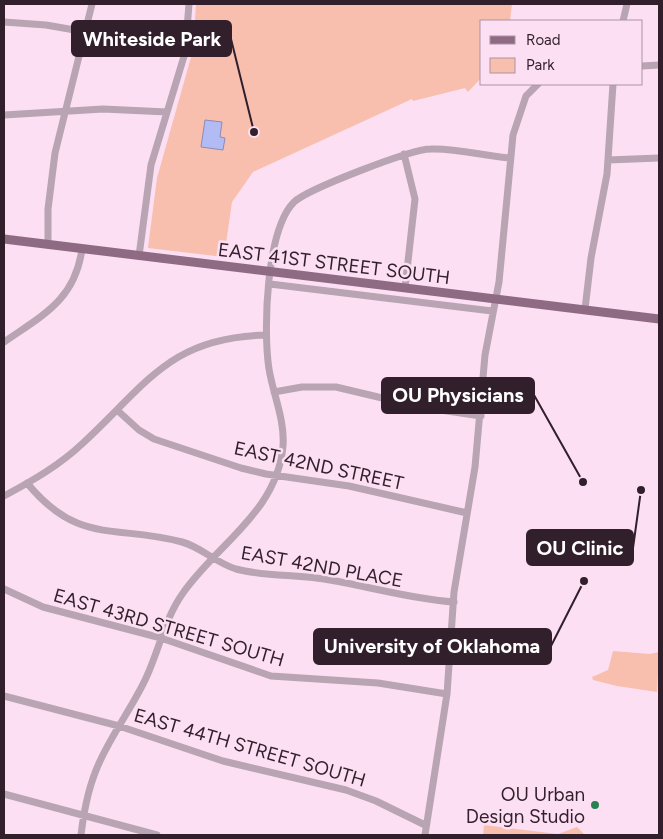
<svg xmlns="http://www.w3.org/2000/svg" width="663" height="839" viewBox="0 0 663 839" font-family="Figtree,sans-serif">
  <rect width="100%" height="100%" fill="#fcdff3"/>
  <path fill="#f8bfae" d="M196,4H512L510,21H482V77L468,92L465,88L413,101L412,99L253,172L232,202L224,257L148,248L157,178L193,50Z
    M613,651L650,654L659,652L657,692L617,686L593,680L592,677L608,670Z
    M484,825L558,834L577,827L585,835H483Z"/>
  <path fill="#b2bbf3" stroke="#8b8cb7" d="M205,120L222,122L220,137L225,138L223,150L201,147Z"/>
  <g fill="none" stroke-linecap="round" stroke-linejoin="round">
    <path stroke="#b8a4b2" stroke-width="7" d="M623,21L627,4
      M4,22L46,25L86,32
      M642,66L659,65
      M4,115L103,109L167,112
      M404,154L415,199L405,288
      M608,160L659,158
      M48,245V209L55,153L92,4
      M139,256L151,165L185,53L189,4
      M270,284L492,311
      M585,309L591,258L607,174L613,84
      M4,342C43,315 75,300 82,249
      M274,392L302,387H336L420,407L481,416
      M117,410L139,430L154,439L241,468L266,474L349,486L467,513
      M27,483C79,546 115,524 182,542C201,547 216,563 236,569C266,577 299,574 330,580C372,587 411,599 454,602
      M4,496C32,481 60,465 83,443C147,384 170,337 266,335
      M4,589L43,607L161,638L271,676L378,683L447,694
      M4,696L119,726L223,761L346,790L376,801L425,825
      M4,794L157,835
      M81,835C84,809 89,783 101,759C114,731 133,706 146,678C159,650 165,618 183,593C218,543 277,512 283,446C285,420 273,394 269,369C263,331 266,230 294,202C308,189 411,149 431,149C457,148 484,156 510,158
      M425,835L447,694L454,592L475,467L485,355L499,282L513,135L526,96L538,84"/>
    <path stroke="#8e6b83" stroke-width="9" d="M4,239L659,319"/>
  </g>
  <circle fill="#288054" stroke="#fcdff3" stroke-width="2" cx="595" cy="805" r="5"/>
  <g text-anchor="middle" stroke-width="5" stroke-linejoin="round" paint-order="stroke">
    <g font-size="19" fill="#311f2c" stroke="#fcdff3">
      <text transform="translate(334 263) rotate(7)" y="7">EAST 41ST STREET SOUTH</text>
      <text transform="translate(319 465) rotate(12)" y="7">EAST 42ND STREET</text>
      <text transform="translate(322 566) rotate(10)" y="7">EAST 42ND PLACE</text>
      <text transform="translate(169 627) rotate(16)" y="7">EAST 43RD STREET SOUTH</text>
      <text transform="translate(250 747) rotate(16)" y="7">EAST 44TH STREET SOUTH</text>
    </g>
    <g font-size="19" fill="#311f2c" stroke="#fcdff3" text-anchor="end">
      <text x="585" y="801">OU Urban<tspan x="585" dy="22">Design Studio</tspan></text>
    </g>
  </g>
  <path fill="none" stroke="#311f2c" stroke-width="2" d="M254 132L231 39M583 482L534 395M641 490L633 548M584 581L551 646"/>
  <g fill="#311f2c" stroke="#fcdff3" stroke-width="2">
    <circle cx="254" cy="132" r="5"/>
    <circle cx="583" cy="482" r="5"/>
    <circle cx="641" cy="490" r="5"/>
    <circle cx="584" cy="581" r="5"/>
  </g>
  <g fill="#311f2c" stroke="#311f2c" stroke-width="2">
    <rect x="72" y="21" width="159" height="35" rx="5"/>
    <rect x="382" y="378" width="152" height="35" rx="5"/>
    <rect x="527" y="530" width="106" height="35" rx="5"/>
    <rect x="314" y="629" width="237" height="35" rx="5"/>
  </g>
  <g font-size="20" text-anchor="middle" font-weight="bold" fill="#fff">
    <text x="152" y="46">Whiteside Park</text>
    <text x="458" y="402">OU Physicians</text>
    <text x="580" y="555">OU Clinic</text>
    <text x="432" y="653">University of Oklahoma</text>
  </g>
  <rect width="663" height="839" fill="none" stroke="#311f2c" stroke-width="10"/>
  <rect x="480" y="20" width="162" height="65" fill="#fcdff3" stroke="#ab92a3"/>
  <rect x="490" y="36" width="25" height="8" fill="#8e6b83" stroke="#ab92a3"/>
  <text x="526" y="45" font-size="15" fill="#311f2c">Road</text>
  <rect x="490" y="58" width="25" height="15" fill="#f8bfae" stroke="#ab92a3"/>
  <text x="526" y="70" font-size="15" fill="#311f2c">Park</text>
</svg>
